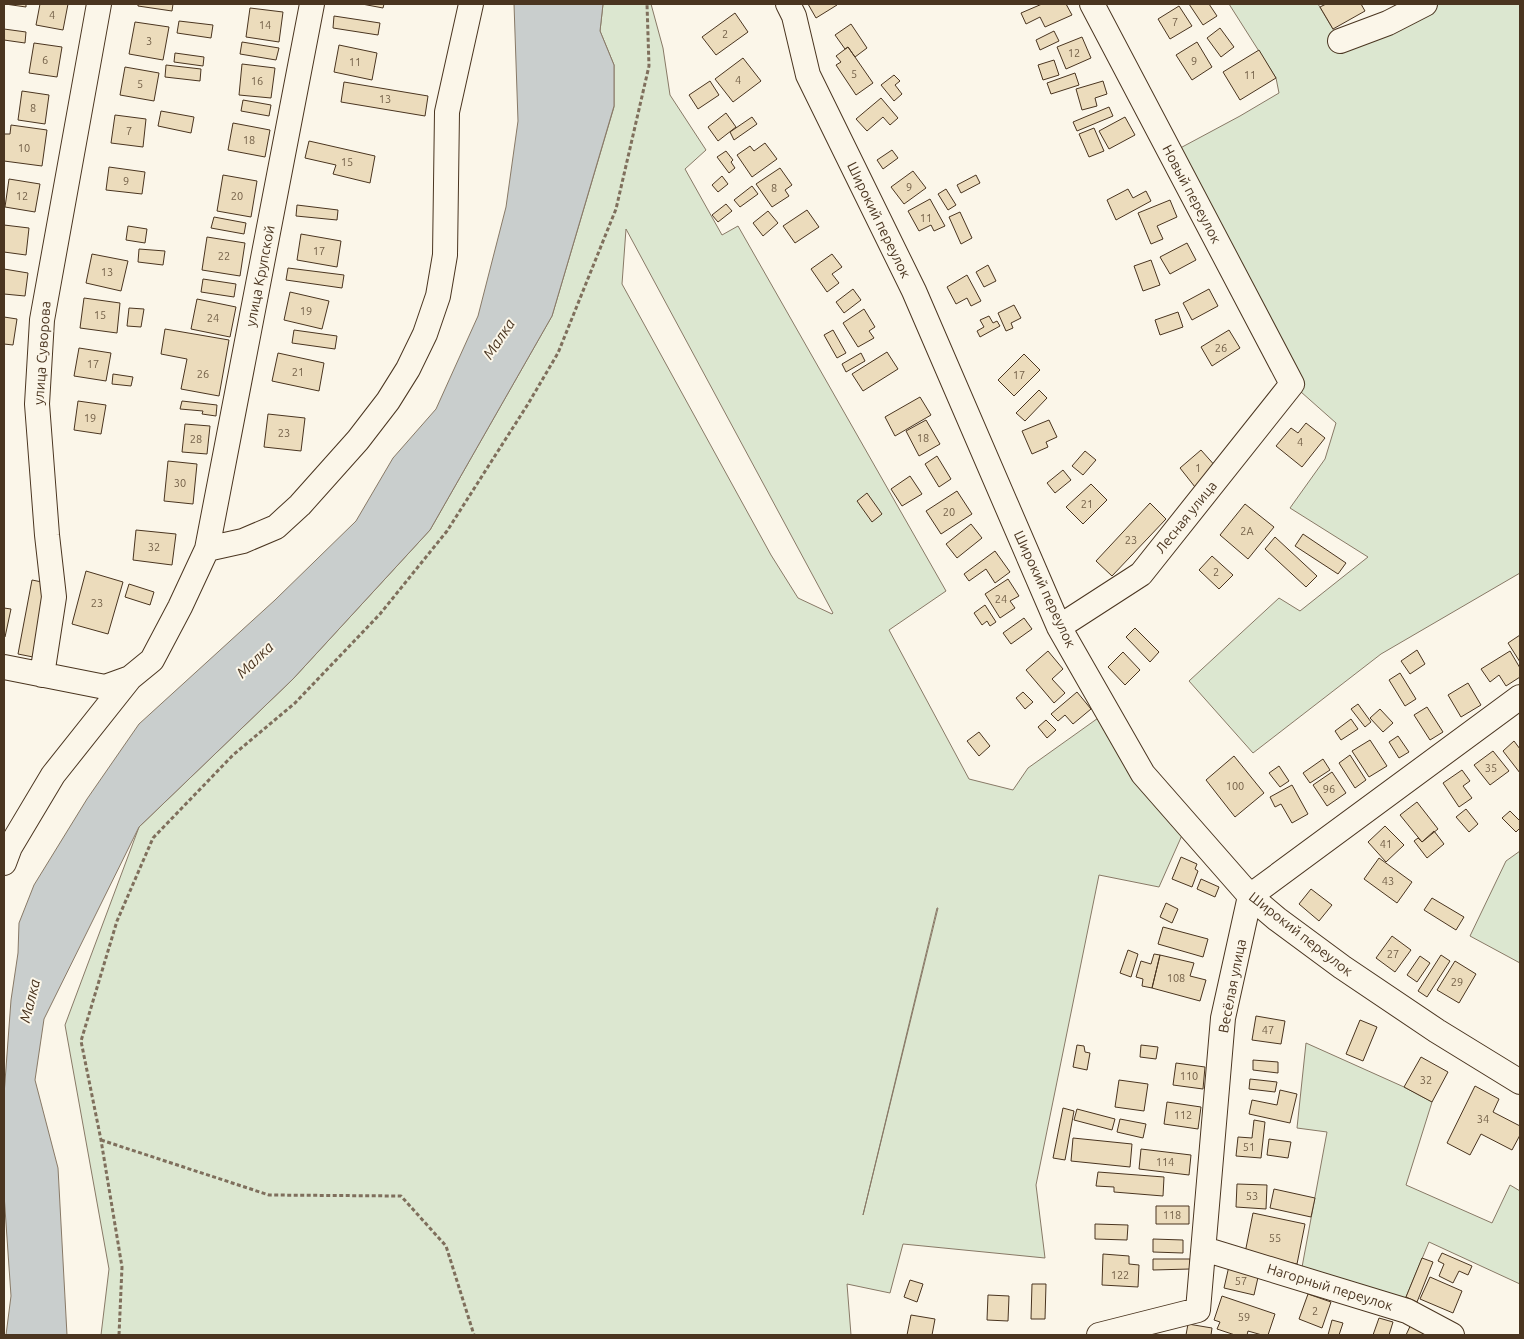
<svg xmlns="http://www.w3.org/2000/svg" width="1524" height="1339" viewBox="0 0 1524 1339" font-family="Ubuntu,sans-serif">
  <rect width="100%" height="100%" fill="#fbf6e9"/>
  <path fill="#dce7d0" stroke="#887966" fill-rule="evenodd" d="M603,4H651L663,48L670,95L706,150L685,169L722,235L738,226L946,591L889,630L969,779L1013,790L1028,768L1108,711L1187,824L1159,887L1099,875L1036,1185L1045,1258L903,1244L890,1293L847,1284L851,1335H101L109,1269L65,1025L139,827L293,679L430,530L552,316L614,107V65L600,31ZM626,229L833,613L832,614L798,598L771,555L622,284ZM937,908H938L863,1215Z
    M1229,4H1318L1340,41L1422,4H1520V573L1381,654L1253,753L1189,681L1279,598L1300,611L1368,557L1290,508L1325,459L1336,423L1292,384L1171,153L1240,116L1279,93L1276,78Z
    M1520,851V963L1470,936L1506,861Z
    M1306,1043L1404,1087L1432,1102L1406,1185L1492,1223L1510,1185L1520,1191V1284L1429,1242L1406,1297L1394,1307L1300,1278L1327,1132L1297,1128Z"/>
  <path fill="#c9cecd" stroke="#887966" d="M514,4H603L600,31L614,65V106L552,316L430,530L293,679L139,827L44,1019L35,1080L58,1168L67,1335H6L11,1296L4,1194V1095L11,1000L18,953L19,923L34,885L87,799L139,724L275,600L356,521L393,458L436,409L478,316L506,207L518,121Z"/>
  <path fill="#ecdcbc" stroke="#4a3520" d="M5,4H26V7Z
    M40,4H68L63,30L36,25Z
    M138,4H173L172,11L138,6Z
    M362,4H384L383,8Z
    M808,4H837V5L816,18Z
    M1042,4H1066L1072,15L1045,27L1040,17L1026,24L1021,13Z
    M1189,4H1209L1217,16L1203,25Z
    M1326,4H1361L1365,11L1333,29L1320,7Z
    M1179,6L1192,26L1170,39L1158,19Z
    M250,8L283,12L279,42L246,37Z
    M735,13L748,32L716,55L702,37Z
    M334,16L380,23L378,35L333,28Z
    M179,21L213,25L211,38L177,33Z
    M135,22L169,27L163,60L129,54Z
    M851,24L867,48L855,57L848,47L845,49L835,35Z
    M1220,28L1234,47L1221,57L1207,38Z
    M4,29L26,32L25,43L4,40Z
    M1054,31L1059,41L1040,50L1036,40Z
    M1082,37L1091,58L1066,69L1057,47Z
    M242,42L279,48L276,60L240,54Z
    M1197,42L1212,67L1192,80L1176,55Z
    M34,43L62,47L57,77L29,73Z
    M339,45L377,53L372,80L334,72Z
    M848,47L873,83L856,95L836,65L841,62L836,56Z
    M1259,50L1276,78L1240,100L1223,72Z
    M175,53L204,57L203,66L174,62Z
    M743,58L761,81L733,102L715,79Z
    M1054,60L1059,75L1043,80L1038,65Z
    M242,64L275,68L271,98L239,95Z
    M166,65L201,69L200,81L165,77Z
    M125,67L159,73L154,101L120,95Z
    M1075,73L1079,85L1051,94L1047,83Z
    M894,75L900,81L895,85L902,94L894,101L881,85Z
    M710,81L719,95L698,109L689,95Z
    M1103,81L1107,94L1095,98L1097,106L1082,110L1076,89Z
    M344,82L428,96L425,116L341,102Z
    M22,91L49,95L45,124L18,120Z
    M881,98L898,118L890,125L883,117L867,131L856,119Z
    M243,100L271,105L269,116L241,111Z
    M1109,107L1113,116L1077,131L1073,122Z
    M161,111L194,117L191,133L158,126Z
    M726,113L736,127L718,141L708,127Z
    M115,115L146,119L143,147L111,143Z
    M752,117L757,124L734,140L730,132Z
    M1125,117L1135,135L1109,149L1099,131Z
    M233,123L270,130L265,157L228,150Z
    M11,125L47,130L42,166L4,161V134H10Z
    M1094,128L1104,151L1089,157L1079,134Z
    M309,141L375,156L370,183L333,174L336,165L305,158Z
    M765,143L777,159L752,177L737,155L750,146L754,151Z
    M892,150L898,158L883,169L877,160Z
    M726,151L733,160L731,162L735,168L729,173L717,157Z
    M109,167L145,172L142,194L106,190Z
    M780,168L792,185L785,190L789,196L772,207L756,184Z
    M913,171L926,188L904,204L891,187Z
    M223,175L257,181L251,217L217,211Z
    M976,175L980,183L961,193L957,185Z
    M722,176L728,184L718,192L712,185Z
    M9,179L40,184L35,212L5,207Z
    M752,186L758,194L740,207L734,200Z
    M946,189L956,205L948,210L938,194Z
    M1128,189L1133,198L1146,191L1151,201L1116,220L1107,200Z
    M930,199L945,226L934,231L931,225L919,231L908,211Z
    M1170,200L1177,217L1157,226L1163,239L1151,244L1138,213Z
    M726,204L732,211L718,222L712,215Z
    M297,205L338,210L337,220L296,216Z
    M807,210L819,227L795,243L783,226Z
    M768,211L778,223L763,236L753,223Z
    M960,212L972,238L961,244L949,217Z
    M214,217L246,223L244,234L211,228Z
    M4,225L29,228L26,255L4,252Z
    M128,226L147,229L145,243L126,240Z
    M301,234L341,241L337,267L297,260Z
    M207,237L245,243L240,276L202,270Z
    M1187,243L1196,260L1170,274L1160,257Z
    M139,249L165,251L163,265L138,262Z
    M92,254L128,261L121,291L86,283Z
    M832,254L842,267L832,274L839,283L827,292L811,269Z
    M1151,260L1160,285L1143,291L1134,266Z
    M988,265L996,281L984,287L976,272Z
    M288,268L344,275L342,288L286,280Z
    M4,269L28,273L25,296L4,294Z
    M967,275L981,301L971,306L967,298L956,304L947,287Z
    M203,279L236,284L234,297L201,292Z
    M853,289L861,300L844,313L836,302Z
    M1209,289L1218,306L1192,320L1183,303Z
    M290,292L329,301L322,329L284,320Z
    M84,298L120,303L117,333L80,328Z
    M197,299L236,307L230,337L191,329Z
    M1014,305L1021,318L1011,323L1013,328L1006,331L998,313Z
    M129,308L144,309L141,327L127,326Z
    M864,309L875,327L869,331L874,338L858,347L843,323Z
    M1178,312L1183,327L1160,335L1155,320Z
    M989,316L993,323L997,321L1000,326L980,337L977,331L984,327L980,320Z
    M4,317L17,319L13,345L4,344Z
    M165,329L229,340L219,396L181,389L187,359L161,354Z
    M294,330L337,336L335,349L292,343Z
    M833,330L846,353L837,358L824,335Z
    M1229,330L1240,348L1212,366L1201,347Z
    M79,348L111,353L106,381L74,376Z
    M887,352L898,369L863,391L852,374Z
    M278,353L324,363L319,391L272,381Z
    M861,353L865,361L846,372L842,364Z
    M1024,354L1040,370L1014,396L998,380Z
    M113,374L133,377L131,386L112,384Z
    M1039,390L1047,398L1025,421L1016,413Z
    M920,397L931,415L895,436L885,417Z
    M78,401L106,405L101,434L74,430Z
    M182,401L217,405L216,416L202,414L203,411L180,409Z
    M268,414L305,418L301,451L264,447Z
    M926,420L940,444L919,456L906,431Z
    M1049,420L1057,437L1046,442L1048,447L1032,454L1022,431Z
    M1306,423L1325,438L1302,467L1276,446L1291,428L1298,433Z
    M185,424L210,426L207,454L182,452Z
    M1201,450L1217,468L1195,487L1180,468Z
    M1085,451L1096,460L1083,475L1072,466Z
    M937,456L951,479L939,487L925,464Z
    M168,461L197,464L193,504L164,501Z
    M1063,470L1071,480L1055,493L1047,483Z
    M910,476L922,494L902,506L891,489Z
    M1091,484L1107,500L1083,524L1066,507Z
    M957,491L972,514L941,534L926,511Z
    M867,493L882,514L872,522L857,501Z
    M1150,503L1166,519L1112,576L1096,561Z
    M1245,504L1274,527L1248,559L1220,535Z
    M971,524L982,538L957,558L946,544Z
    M136,530L176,534L172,565L133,560Z
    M1303,534L1346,563L1338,574L1295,546Z
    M1275,537L1317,576L1306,587L1265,549Z
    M995,551L1010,572L995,583L986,569L969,581L964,574Z
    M1212,556L1233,575L1219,589L1199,570Z
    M86,571L123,582L108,634L72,624Z
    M1008,579L1019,596L1010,601L1015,608L1000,618L985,594Z
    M32,580L47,583L33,657L18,654Z
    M129,584L154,592L150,605L125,597Z
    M985,605L996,622L990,626L987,621L982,625L974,613Z
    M4,608L11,609L5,637L4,636Z
    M1024,618L1032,629L1011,644L1003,633Z
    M1135,628L1159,652L1150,662L1126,637Z
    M1520,635V662L1508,643Z
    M1417,650L1425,664L1410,674L1401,661Z
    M1048,651L1063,669L1052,679L1065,693L1054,703L1026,670Z
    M1510,651L1520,668V677L1506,686L1499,675L1490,682L1481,669Z
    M1123,652L1140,670L1125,685L1108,667Z
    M1400,673L1416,699L1405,706L1389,680Z
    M1468,683L1481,705L1461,717L1448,695Z
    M1023,692L1033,702L1025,709L1016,698Z
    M1077,692L1091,709L1073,724L1065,715L1058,721L1051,714Z
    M1358,704L1371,722L1365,727L1351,709Z
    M1427,707L1443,732L1430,740L1414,715Z
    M1380,709L1393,723L1383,732L1370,718Z
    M1351,719L1358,729L1341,740L1335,731Z
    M1046,720L1056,730L1047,738L1038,727Z
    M979,732L990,746L979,756L967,741Z
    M1398,736L1409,752L1399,758L1389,742Z
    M1370,740L1387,766L1369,777L1352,751Z
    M1514,741L1520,749V773L1503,751Z
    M1493,751L1509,771L1490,785L1474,765Z
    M1350,755L1366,780L1355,788L1339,763Z
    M1234,756L1264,793L1235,817L1206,780Z
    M1323,759L1330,770L1310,783L1303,773Z
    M1279,766L1289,781L1280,787L1269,773Z
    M1462,770L1470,781L1463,786L1472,798L1459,807L1443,783Z
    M1332,772L1346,793L1327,806L1313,785Z
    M1292,785L1308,814L1292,823L1281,804L1275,807L1270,797Z
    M1417,802L1438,829L1422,842L1400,815Z
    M1466,809L1478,824L1469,832L1456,817Z
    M1510,811L1520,821V828L1516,832L1502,818Z
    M1385,826L1404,845L1386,862L1368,842Z
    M1434,831L1444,844L1427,858L1414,841L1418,838L1422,842Z
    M1181,857L1197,864L1195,869L1198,871L1192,887L1172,879Z
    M1379,858L1412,882L1397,903L1364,879Z
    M1201,879L1219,887L1215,897L1197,889Z
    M1311,889L1332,905L1319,921L1299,904Z
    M1432,898L1464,917L1456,930L1424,910Z
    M1166,903L1178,909L1172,923L1160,917Z
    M1163,927L1208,939L1203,957L1158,944Z
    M1392,936L1411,950L1395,972L1376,958Z
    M1128,950L1138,954L1131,977L1120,973Z
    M1154,954L1160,955L1152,988L1142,986L1143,979L1136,977L1141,961L1151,964Z
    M1160,955L1194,963L1190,976L1206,980L1200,1001L1152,988Z
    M1441,955L1450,961L1427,997L1418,991Z
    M1420,956L1430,963L1417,982L1407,975Z
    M1455,961L1476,974L1459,1003L1437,990Z
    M1256,1016L1285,1021L1281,1044L1252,1040Z
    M1360,1020L1377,1027L1363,1061L1346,1054Z
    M1077,1045L1084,1046L1085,1052L1090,1053L1087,1070L1073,1067Z
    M1141,1045L1158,1047L1156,1059L1140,1057Z
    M1421,1057L1448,1072L1432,1102L1404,1087Z
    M1253,1060L1278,1062V1073L1253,1070Z
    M1176,1063L1205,1067L1203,1089L1173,1085Z
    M1250,1079L1277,1082L1275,1092L1249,1089Z
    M1119,1080L1148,1084L1144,1111L1115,1107Z
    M1475,1086L1499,1099L1493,1112L1520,1126V1135L1512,1150L1481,1134L1470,1155L1447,1143Z
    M1280,1090L1297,1094L1290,1123L1249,1114L1252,1100L1277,1105Z
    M1167,1102L1201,1107L1198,1129L1164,1124Z
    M1063,1108L1074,1111L1065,1160L1053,1158Z
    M1077,1109L1115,1119L1112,1130L1074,1120Z
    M1120,1119L1146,1124L1143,1138L1117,1132Z
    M1254,1120L1265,1122L1261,1158L1236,1156L1238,1137L1252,1138Z
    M1073,1138L1132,1144L1130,1167L1071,1161Z
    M1269,1139L1291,1142L1288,1158L1267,1155Z
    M1141,1149L1191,1155L1189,1175L1139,1169Z
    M1098,1172L1164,1177L1163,1196L1114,1192V1187L1096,1186Z
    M1237,1184L1267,1185L1266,1209L1236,1207Z
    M1274,1189L1315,1198L1311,1217L1270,1208Z
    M1156,1206H1189V1224H1156Z
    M1253,1213L1305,1224L1297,1264L1245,1253Z
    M1095,1224L1128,1225L1127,1240L1095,1239Z
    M1153,1239L1183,1240V1253L1153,1252Z
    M1442,1253L1472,1266L1468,1275L1459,1271L1453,1283L1439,1276L1444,1264L1438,1261Z
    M1103,1254L1129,1256V1264L1139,1265L1138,1287L1102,1285Z
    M1422,1258L1433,1262L1417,1302L1406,1297Z
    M1153,1259H1190V1269L1153,1270Z
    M1229,1266L1259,1273L1254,1295L1224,1288Z
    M1430,1277L1462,1291L1453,1313L1420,1299Z
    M910,1280L923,1284L917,1302L904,1297Z
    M1032,1284H1046L1045,1319H1031Z
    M1308,1294L1331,1302L1322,1328L1299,1319Z
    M988,1295L1009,1296L1008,1321L987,1320Z
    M1222,1296L1275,1314L1268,1335H1262L1248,1331L1247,1335H1235L1217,1329L1220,1322L1214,1320Z
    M911,1315L935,1319L932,1335H907Z
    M1379,1318L1393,1322L1389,1335H1373Z
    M1332,1320L1343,1323L1339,1335H1328Z
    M1412,1322L1433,1335H1406Z
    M1188,1324L1212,1328L1211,1335H1186Z"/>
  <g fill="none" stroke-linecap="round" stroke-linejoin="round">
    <g stroke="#4a3520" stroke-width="26">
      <path id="minor" d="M788,4L794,16L808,75L914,291L1059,627L1143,774L1250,896L1277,919L1342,967L1437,1031L1520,1082
        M1340,41L1388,23L1425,4
        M207,549L243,541L276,527L300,505L358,440L388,401L408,369L425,334L438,296L445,255L447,112L471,4
        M1059,627L1141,574L1292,384L1092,4
        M4,667L105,687L130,678L152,660L180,607L207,549L312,4
        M42,675L54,597L47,535L37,404L42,320L99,4
        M4,863L10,847L53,775L130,678
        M1204,1249L1407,1311L1452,1335
        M1099,1335L1198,1310L1223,1018L1250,896L1520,697"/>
    </g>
    <path stroke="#7f6f5c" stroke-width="3" stroke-dasharray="4 2.5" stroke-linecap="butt" d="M101,1140L269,1195L401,1196L446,1246L474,1335
      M119,1335L122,1267L101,1140L81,1041L117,921L153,838L233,755L295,703L380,614L447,531L528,404L558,353L616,209L649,66L647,4"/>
    <use href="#minor" stroke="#fbf6e9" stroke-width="24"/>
  </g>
  <g text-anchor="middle" stroke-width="4" stroke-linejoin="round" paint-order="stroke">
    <g font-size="11" fill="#725f47">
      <text x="52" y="19">4</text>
      <text x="1175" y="26">7</text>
      <text x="265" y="29">14</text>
      <text x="725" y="38">2</text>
      <text x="149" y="45">3</text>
      <text x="1074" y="57">12</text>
      <text x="45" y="64">6</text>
      <text x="1194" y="65">9</text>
      <text x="355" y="66">11</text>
      <text x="854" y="78">5</text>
      <text x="1250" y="79">11</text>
      <text x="738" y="84">4</text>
      <text x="257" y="85">16</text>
      <text x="140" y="88">5</text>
      <text x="385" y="103">13</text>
      <text x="33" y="112">8</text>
      <text x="129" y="135">7</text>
      <text x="249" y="144">18</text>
      <text x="24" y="152">10</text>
      <text x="347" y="166">15</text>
      <text x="126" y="185">9</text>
      <text x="909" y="191">9</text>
      <text x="774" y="192">8</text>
      <text x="22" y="200">12</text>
      <text x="237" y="200">20</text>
      <text x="926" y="222">11</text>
      <text x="319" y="255">17</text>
      <text x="224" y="260">22</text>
      <text x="107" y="276">13</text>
      <text x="306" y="315">19</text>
      <text x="100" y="319">15</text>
      <text x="213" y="322">24</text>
      <text x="1221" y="352">26</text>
      <text x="93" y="368">17</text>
      <text x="298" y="376">21</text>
      <text x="203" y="378">26</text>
      <text x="1019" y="379">17</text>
      <text x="90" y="422">19</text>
      <text x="284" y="437">23</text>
      <text x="923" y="442">18</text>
      <text x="196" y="443">28</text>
      <text x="1300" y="446">4</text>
      <text x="1198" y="472">1</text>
      <text x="180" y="487">30</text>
      <text x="1087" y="508">21</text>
      <text x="949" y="516">20</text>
      <text x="1247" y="535">2А</text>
      <text x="1131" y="544">23</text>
      <text x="154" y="551">32</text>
      <text x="1216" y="576">2</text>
      <text x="1001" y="603">24</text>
      <text x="97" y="607">23</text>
      <text x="1491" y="772">35</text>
      <text x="1235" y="790">100</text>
      <text x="1329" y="793">96</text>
      <text x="1386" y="848">41</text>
      <text x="1388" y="885">43</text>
      <text x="1393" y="958">27</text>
      <text x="1176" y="982">108</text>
      <text x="1457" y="986">29</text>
      <text x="1268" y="1034">47</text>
      <text x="1189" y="1080">110</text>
      <text x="1426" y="1084">32</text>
      <text x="1183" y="1119">112</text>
      <text x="1483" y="1123">34</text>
      <text x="1249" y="1151">51</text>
      <text x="1165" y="1166">114</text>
      <text x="1252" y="1200">53</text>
      <text x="1172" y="1219">118</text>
      <text x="1275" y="1242">55</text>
      <text x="1120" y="1279">122</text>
      <text x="1241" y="1285">57</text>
      <text x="1315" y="1315">2</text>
      <text x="1244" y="1321">59</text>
    </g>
    <g font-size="14" fill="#4a3520" stroke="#fbf6e9">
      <text transform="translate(1192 194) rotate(62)" y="5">Новый переулок</text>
      <text transform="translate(879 220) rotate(64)" y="5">Широкий переулок</text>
      <text transform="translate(260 276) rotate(-79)" y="5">улица Крупской</text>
      <text transform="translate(42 353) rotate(-86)" y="5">улица Суворова</text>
      <text transform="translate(1186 517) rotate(-51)" y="5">Лесная улица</text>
      <text transform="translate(1045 589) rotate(65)" y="5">Широкий переулок</text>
      <text transform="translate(1301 934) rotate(38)" y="5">Широкий переулок</text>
      <text transform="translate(1232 986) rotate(-79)" y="5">Весёлая улица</text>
      <text transform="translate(1330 1287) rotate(17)" y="5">Нагорный переулок</text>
    </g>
    <g font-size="15" font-style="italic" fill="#4a3520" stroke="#fbf6e9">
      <text transform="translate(499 339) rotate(-56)" y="5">Малка</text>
      <text transform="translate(255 660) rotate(-44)" y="5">Малка</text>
      <text transform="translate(30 1001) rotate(-76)" y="5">Малка</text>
    </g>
  </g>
  <rect width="1524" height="1339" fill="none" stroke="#4a3520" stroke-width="10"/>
</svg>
